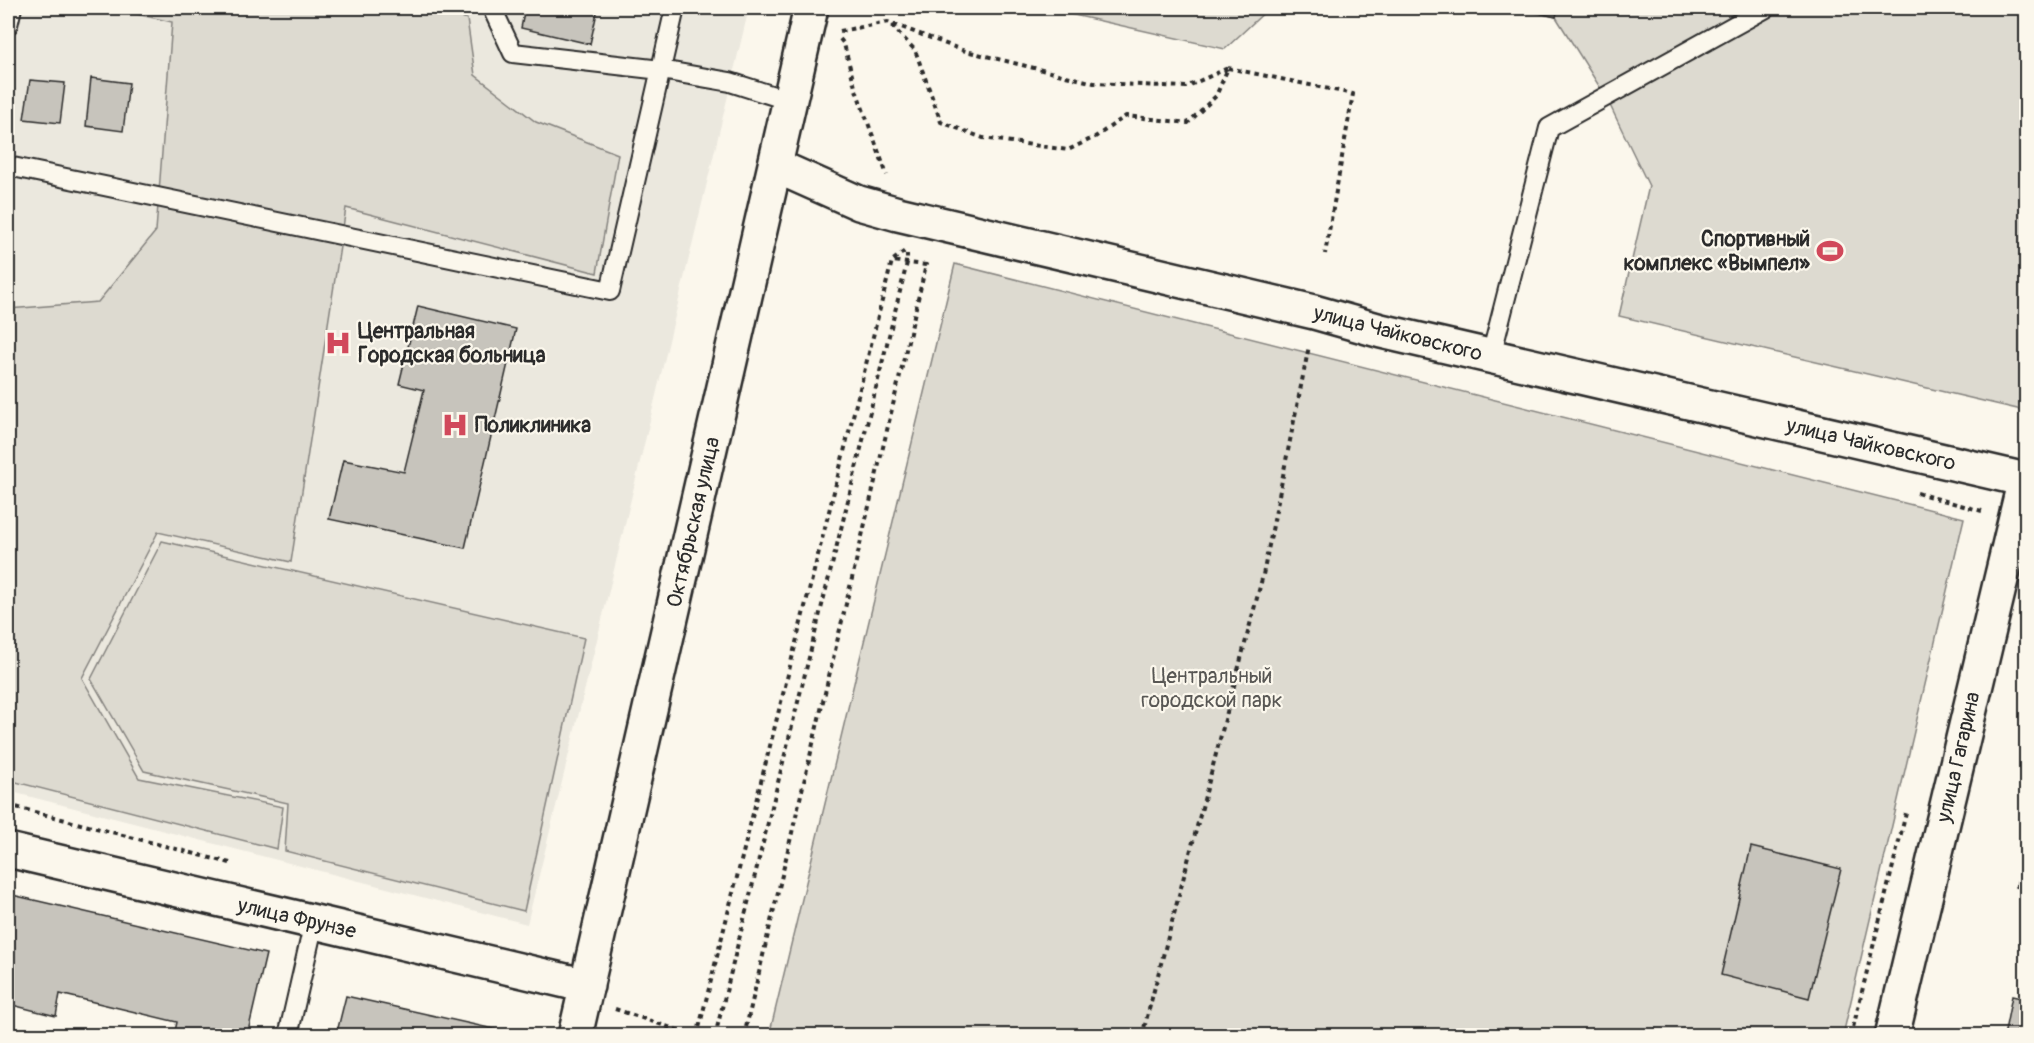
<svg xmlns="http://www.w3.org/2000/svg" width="2034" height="1043" viewBox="0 0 2034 1043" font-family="Pangolin,sans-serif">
  <rect width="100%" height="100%" fill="#fbf7ec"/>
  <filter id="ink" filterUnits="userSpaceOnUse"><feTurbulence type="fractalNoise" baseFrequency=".0167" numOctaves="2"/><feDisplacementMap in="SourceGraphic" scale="12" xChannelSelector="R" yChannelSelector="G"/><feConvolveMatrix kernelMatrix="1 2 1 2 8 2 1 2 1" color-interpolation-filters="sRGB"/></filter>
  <g filter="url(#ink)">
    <path fill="#ebe8de" d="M8,8H749L606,603L527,924L8,791Z"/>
    <path fill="#dddad0" stroke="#84827e" stroke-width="1.5" d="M110,8H436L467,19L475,75L536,122L618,154L597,273L346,208L291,562L158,532L82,678L139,778L283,807L277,849L8,780V309L98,302L156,231L172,22Z
      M1043,8H1269L1225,49Z
      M1517,8H2026V411L1619,316L1649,186L1606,97L1556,17Z
      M955,264L1964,518L1843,1035L769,1036Z
      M162,541L584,638L524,911L285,851L288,803L144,771L91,679Z"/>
    <path fill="#c7c4bc" stroke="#2b2b2b" stroke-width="1.5" d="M525,8H598L590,44L521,28Z
      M1517,8H1558L1556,17Z
      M91,78L129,83L123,131L86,126Z
      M30,80L65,83L60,123L24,119Z
      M418,306L516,329L465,548L329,519L343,460L404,472L424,390L399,384Z
      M2026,845V890L2016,887Z
      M1751,847L1841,869L1809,998L1721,975Z
      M8,894L266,954L247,1036H174L177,1022L60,994L56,1016L8,1004Z
      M346,996L516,1034L515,1036H336Z
      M2012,996L2026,999V1036H2004Z"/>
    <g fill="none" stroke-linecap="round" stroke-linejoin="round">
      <g stroke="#2b2b2b" stroke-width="22">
        <path id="lane" d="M492,8L513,53L661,70L730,82L790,101
          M8,25L12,8
          M8,166L610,291L675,8
          M1491,356L1549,128L1766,8
          M288,1036L314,922"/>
      </g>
      <g stroke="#2b2b2b" stroke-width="38">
        <path id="secondary" d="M776,166L859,203L898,214L1314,312L1381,331L2026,480
          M8,850L587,986
          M575,1036L811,8
          M1892,1036L2025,479"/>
      </g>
      <path stroke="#2b2b2b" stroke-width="4" stroke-dasharray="4.5 4.5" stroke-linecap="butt" d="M840,31L888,22L915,50L941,122L983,138L1068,150L1095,137L1126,116L1188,123L1216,96L1228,68L1186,87L1094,83L962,50L888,22
        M840,39L844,44L855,87L887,175
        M1228,68L1353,94L1325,254
        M1917,493L1982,511
        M8,805L230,863
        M615,1009L695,1036
        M697,1036L892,261L905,251
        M715,1036L907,263V250
        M744,1036L926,265L892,261
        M1142,1036L1263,575L1309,346
        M1851,1036L1907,809"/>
      <use href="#lane" stroke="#fbf7ec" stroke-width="18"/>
      <use href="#secondary" stroke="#fbf7ec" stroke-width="33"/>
    </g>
  </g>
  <defs>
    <g id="stadium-bare" transform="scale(2.07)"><path d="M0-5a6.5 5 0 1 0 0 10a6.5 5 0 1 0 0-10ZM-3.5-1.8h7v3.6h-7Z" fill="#d1495b" stroke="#fbf7ec" stroke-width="2.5" paint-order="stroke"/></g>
    <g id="hospital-bare" transform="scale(2.07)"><path d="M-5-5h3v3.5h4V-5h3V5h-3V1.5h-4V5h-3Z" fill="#d1495b" stroke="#fbf7ec" stroke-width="2.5" paint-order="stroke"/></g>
  </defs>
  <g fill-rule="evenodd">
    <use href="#stadium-bare" x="1830" y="251"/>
    <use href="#hospital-bare" x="338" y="343"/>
    <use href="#hospital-bare" x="455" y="425"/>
  </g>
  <g text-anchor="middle" stroke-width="4.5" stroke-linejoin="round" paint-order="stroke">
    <g font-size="21" font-weight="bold" fill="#2b2b2b" stroke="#fbf7ec" text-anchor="start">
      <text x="1810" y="246" text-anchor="end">Спортивный<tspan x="1810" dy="24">комплекс «Вымпел»</tspan></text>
      <text x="358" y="338">Центральная<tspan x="358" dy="24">Городская больница</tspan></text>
      <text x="475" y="432">Поликлиника</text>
    </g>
    <g font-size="21" fill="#2b2b2b" stroke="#fbf7ec">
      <text transform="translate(1398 333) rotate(14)" y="7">улица Чайковского</text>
      <text transform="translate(1871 444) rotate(13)" y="7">улица Чайковского</text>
      <text transform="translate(693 522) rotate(-77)" y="7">Октябрьская улица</text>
      <text transform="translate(1958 757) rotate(-77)" y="7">улица Гагарина</text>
      <text transform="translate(297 918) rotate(13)" y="7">улица Фрунзе</text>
    </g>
    <g font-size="21" fill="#585754" stroke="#fbf7ec">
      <text x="1212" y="683">Центральный<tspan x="1212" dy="24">городской парк</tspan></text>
    </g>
  </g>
  <rect width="2034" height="1043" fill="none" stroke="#fbf7ec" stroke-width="30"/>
  <rect x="15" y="15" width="2004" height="1013" fill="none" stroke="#2b2b2b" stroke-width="2" filter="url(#ink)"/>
</svg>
